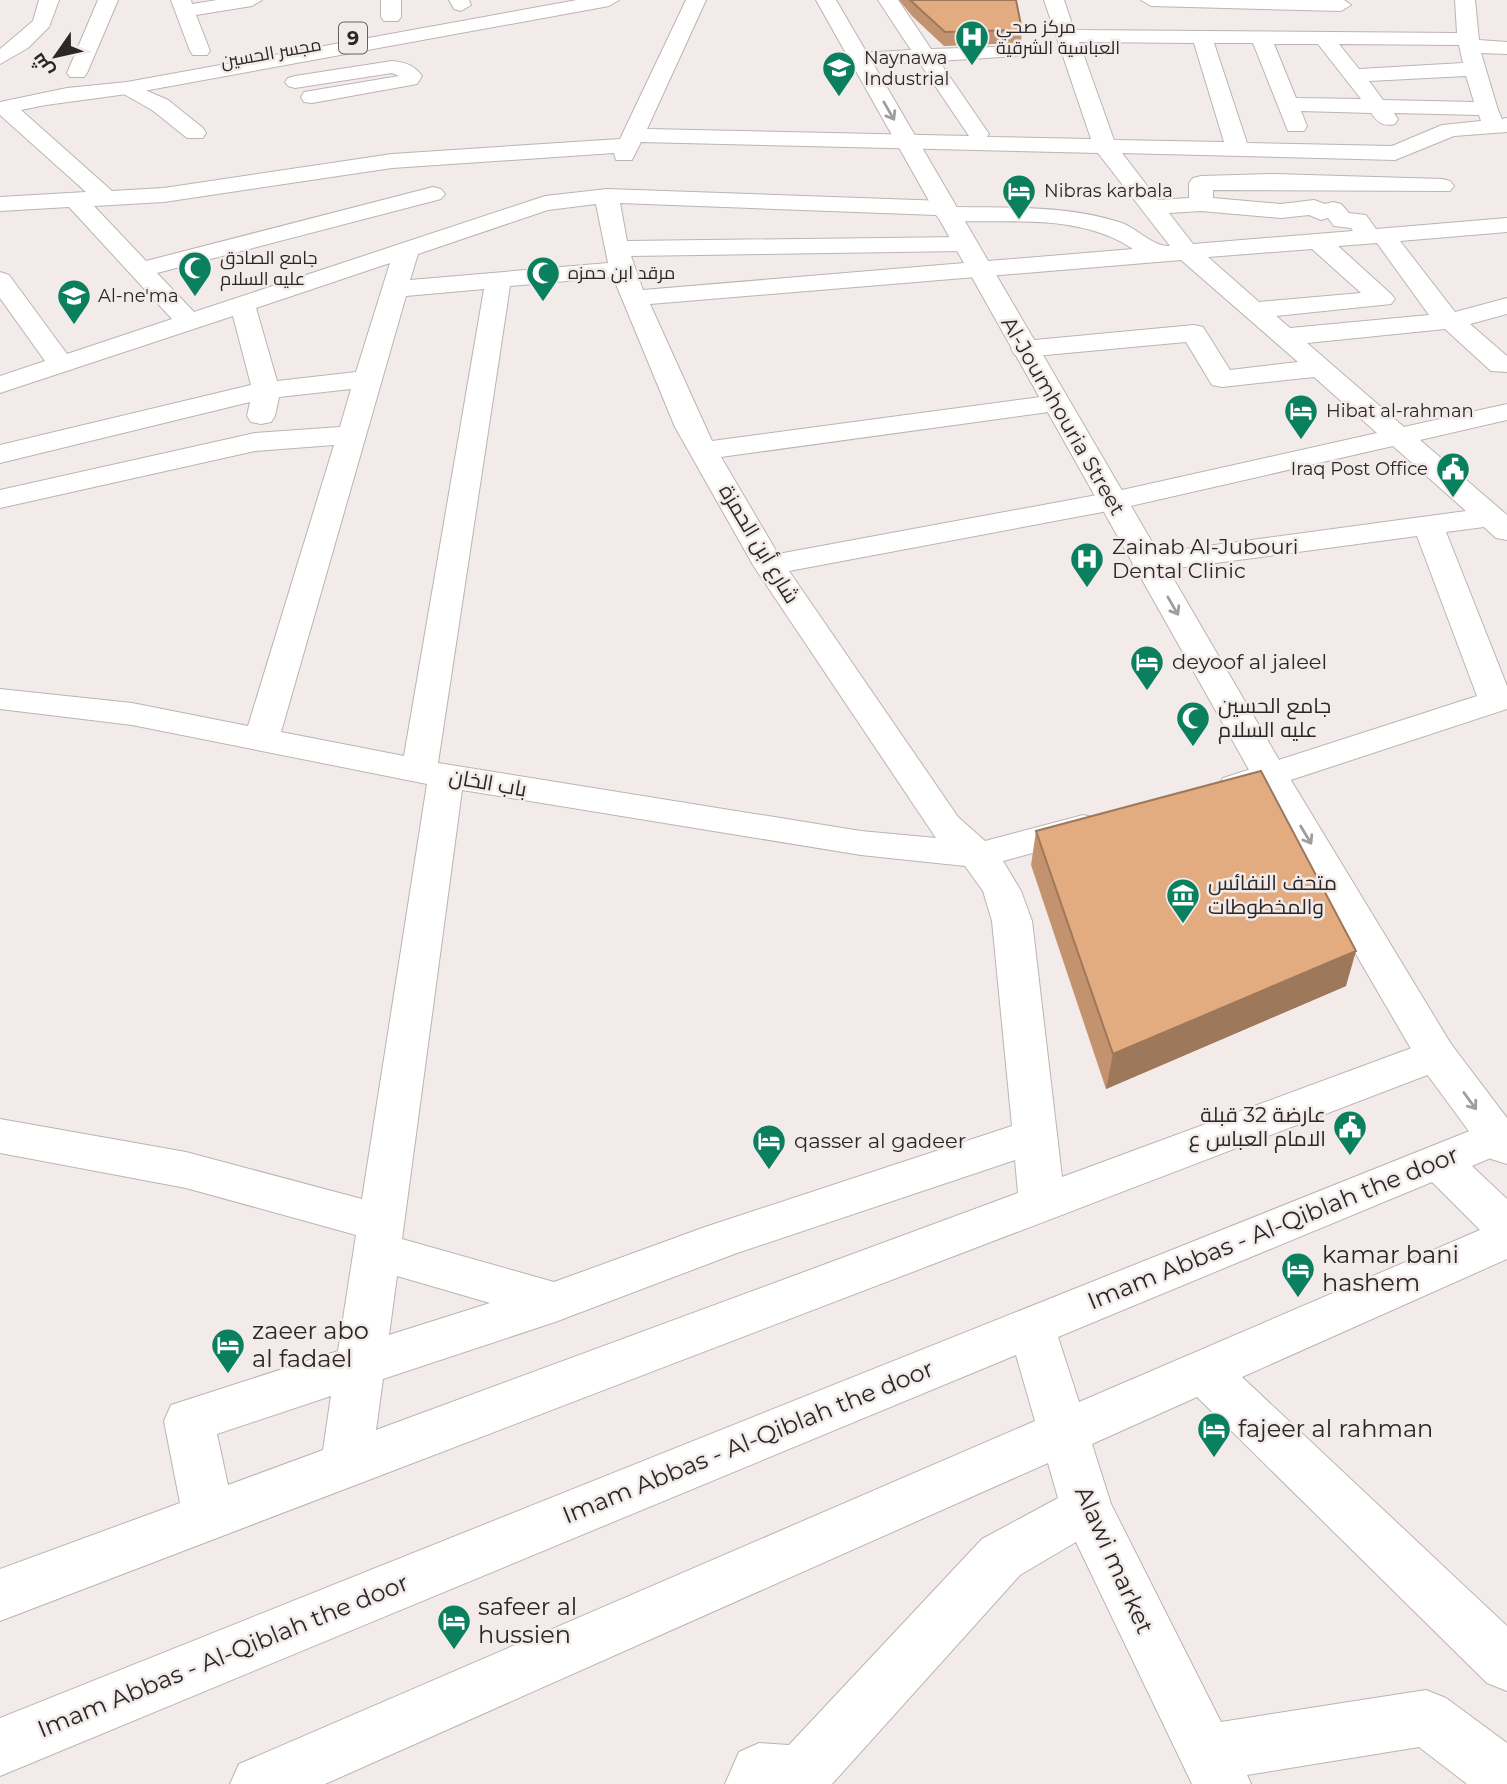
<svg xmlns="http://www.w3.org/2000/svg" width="1507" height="1784" viewBox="0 0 1507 1784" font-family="Montserrat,Cairo,sans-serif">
  <rect width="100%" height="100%" fill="#f3ebea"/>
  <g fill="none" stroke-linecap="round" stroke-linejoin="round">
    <g stroke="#bbb4b3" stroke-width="2">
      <path id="minor" d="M39,0H59L49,27L28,48L0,64V49L33,21Z
        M98,0H118L87,73L84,77H70L67,73Z
        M171,0H191L192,4L217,0H262L252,6L196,15L210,51L207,55H193L190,51Z
        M381,0H401V17L398,21H384L381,17Z
        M449,0H469L471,5L461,11L454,9Z
        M686,0H706L647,129L969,136L919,62L859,65L852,63L849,59L852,55L859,53L911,50L878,0H898L931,49L1024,46L1027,50L1024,54L1017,56L939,61L989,134L987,137L1091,139L1044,0H1064L1074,30L1457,33L1455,0H1475L1479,40L1507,42V54L1481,53L1498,110L1502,119L1507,118V132L1454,136L1395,160L1122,153L1158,200L1189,198V183L1193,178L1201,176L1274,174L1442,179L1450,181L1454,186L1450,191L1213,190V198L1281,204L1314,200L1325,204L1333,202L1341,204L1349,213L1366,215L1376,229L1507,218V232L1400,241L1455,312L1507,298V314L1470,324L1507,356V372L1491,371L1445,329L1307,343L1404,427L1507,404V420L1420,440L1507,515V540L1496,538L1484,527L1446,532L1507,686V709L1236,798L1223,794L1218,786L1223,778L1477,696L1417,536L1148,572L1137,570L1132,563L1137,556L1148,554L1466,511L1393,446L1113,510L789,571L958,817L985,841L1083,815L1096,818L1102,827L1096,836L1003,861L1021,891L1032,921L1062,1177L1436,1039L1451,1044L1457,1055L1451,1066L0,1621V1569L180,1503L164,1421L171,1405L338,1351L356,1235L186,1188L0,1153V1119L186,1152L362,1199L427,784L132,725L0,709V689L132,703L248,726L334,445L255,451L0,508V490L255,433L340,427L351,389L279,397L275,416L271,422L261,424L251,422L247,416L250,402L0,463V445L251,385L233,316L0,393V376L45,361L0,298V272L9,275L67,354L172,319L69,207L0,211V197L86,192L0,115V102H12L112,191L164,188L392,154L620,139ZM1079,42L1194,43L1224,142L1114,140ZM1214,43H1253L1288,131H1304L1307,126L1301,111L1371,113C1378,122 1382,127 1395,124L1398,119L1394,113L1479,115L1481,121L1442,125L1392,146L1247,143ZM1274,44H1318L1361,99L1296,98ZM1339,44L1459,45L1463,63L1359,69ZM1466,76L1474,102L1383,100L1369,81ZM641,142L1098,153L1170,246C1153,247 1138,229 1122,223C1068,205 1011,208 955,207L952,203L944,201L607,189L545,196L194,312L157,273L441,199L445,194L441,189L433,187L146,261L94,206L164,202L392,168L614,153L616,160H632ZM620,203L936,215L939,219L947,221C1008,223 1080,213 1133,249L643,290L631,256L964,251L973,249L976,244L973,239L964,237L627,241ZM596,204L608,263L410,280L418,254L548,210ZM1201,211L1281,218L1309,215L1321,220L1328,218L1334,226L1351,228L1353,231L1193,244L1169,213ZM1377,243L1429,315L1290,328L1276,316L1391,304L1395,299L1391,294L1338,246ZM1312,249L1361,293L1259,302L1208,257ZM1181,260L1298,362L1230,370L1203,327L1194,325L1024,341L1015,343L1011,349L1015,355L1024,357L1186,342L1212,385L1222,387L1314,377L1377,433L1113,492L778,554L721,457L1056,411L1066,409L1070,403L1066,397L1056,395L712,441L650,304ZM390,263L356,372L277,381L256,308ZM613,277L675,427L753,565L936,838L861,831L438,763L510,286ZM484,289L404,756L281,732L406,296ZM462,790L861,855L965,866L983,891L992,921L1012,1126L705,1227L554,1282L402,1239ZM1015,1160L1018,1193L376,1430L383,1379L555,1322L737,1253ZM397,1276L490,1303L389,1335ZM331,1396L323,1450L228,1485L217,1434Z
        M1141,0H1344L1351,5L1341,11L1151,6Z
        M392,61C404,62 415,65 422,76L417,84L312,103L304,102L301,97L304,92L399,76L392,73L295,88L288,86L285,82L288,78L295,76Z
        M127,82L168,100L203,128L206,133L203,138H187L152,110L120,92L116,88L120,84Z
        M1497,1120L1507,1123V1151L1472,1166L1507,1199V1259L1242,1377L1507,1626V1691L1487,1683L1197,1397L1092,1444L1111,1504L1221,1722L1426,1690L1446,1698L1507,1743V1784H1467L1419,1747L1247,1775L1251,1784H1192L1076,1542L1020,1575L832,1784H725L739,1752L759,1743L789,1745L982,1539L1058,1498L1048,1463L325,1784H230L239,1764L1035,1421L1016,1355L0,1776V1718ZM1432,1182L1480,1230L1079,1402L1058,1337Z"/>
    </g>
    <g stroke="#bbb4b3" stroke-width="2">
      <path id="major" d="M816,0H836L1289,777L1451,1044L1507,1118V1164L1491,1159L1482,1149L1421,1066L1253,777Z"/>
    </g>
    <g stroke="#bbb4b3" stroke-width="2">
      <path id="highway" d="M577,0H619L609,6L127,94L46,105L0,114V102L67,88L127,82Z"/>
    </g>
    <use href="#minor" fill="#fff" fill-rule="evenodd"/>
    <use href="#major" fill="#fff" fill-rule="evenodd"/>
    <use href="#highway" fill="#fff" fill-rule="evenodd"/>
  </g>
  <path fill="#c2936e" d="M899,0H1016L1022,30L1021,43L944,46L912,16Z
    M1036,831L1346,986L1106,1089L1031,865Z"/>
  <path fill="#9e785a" d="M1356,951L1346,986L1106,1089L1113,1054Z"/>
  <path fill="#e2ab80" stroke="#9e785a" stroke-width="2" d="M910,0H1016L1022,30L945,32Z
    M1261,771L1356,951L1113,1054L1036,831Z"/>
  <defs><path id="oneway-shaft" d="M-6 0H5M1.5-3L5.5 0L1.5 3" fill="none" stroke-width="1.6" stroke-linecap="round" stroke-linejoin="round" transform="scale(1.75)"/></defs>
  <g stroke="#9f9e9e">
    <use href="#oneway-shaft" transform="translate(889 111) rotate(60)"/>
    <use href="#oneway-shaft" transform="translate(1173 606) rotate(60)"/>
    <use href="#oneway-shaft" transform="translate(1306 835) rotate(59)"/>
    <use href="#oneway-shaft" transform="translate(1470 1101) rotate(54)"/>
  </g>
  <defs>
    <g id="hospital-pin" transform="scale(1.75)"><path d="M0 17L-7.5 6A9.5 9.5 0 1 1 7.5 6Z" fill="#0b805e" stroke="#f3ebea"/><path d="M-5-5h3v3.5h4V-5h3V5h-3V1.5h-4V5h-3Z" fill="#fff"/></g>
    <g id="school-pin" transform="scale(1.75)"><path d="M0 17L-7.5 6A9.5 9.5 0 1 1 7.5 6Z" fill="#0b805e" stroke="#f3ebea"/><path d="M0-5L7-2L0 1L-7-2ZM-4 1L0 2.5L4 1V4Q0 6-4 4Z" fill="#fff"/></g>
    <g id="hotel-pin" transform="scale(1.75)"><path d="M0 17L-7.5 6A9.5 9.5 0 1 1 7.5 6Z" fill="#0b805e" stroke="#f3ebea"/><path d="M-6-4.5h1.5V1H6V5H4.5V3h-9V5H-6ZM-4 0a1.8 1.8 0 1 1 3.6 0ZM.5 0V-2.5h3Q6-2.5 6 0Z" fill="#fff"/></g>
    <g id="mosque-pin" transform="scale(1.75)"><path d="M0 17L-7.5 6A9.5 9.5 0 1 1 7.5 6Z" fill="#0b805e" stroke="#f3ebea"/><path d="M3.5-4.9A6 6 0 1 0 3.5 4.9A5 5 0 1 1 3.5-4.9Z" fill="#fff"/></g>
    <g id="civic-pin" transform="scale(1.75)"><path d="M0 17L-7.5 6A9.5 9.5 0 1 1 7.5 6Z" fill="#0b805e" stroke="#f3ebea"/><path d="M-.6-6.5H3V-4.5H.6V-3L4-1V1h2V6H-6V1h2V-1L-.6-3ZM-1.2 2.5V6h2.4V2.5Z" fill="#fff"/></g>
    <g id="museum-pin" transform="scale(1.75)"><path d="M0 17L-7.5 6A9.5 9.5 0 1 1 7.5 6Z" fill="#0b805e" stroke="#f3ebea"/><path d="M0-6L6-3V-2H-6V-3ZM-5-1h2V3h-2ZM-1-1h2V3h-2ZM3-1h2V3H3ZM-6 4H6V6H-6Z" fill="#fff"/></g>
  </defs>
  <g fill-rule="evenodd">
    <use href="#hospital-pin" x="972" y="37"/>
    <use href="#school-pin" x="839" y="68"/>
    <use href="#hotel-pin" x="1019" y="191"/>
    <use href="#mosque-pin" x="195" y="268"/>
    <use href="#mosque-pin" x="543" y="273"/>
    <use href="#school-pin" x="74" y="296"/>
    <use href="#hotel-pin" x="1301" y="411"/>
    <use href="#civic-pin" x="1453" y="469"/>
    <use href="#hospital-pin" x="1087" y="559"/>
    <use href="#hotel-pin" x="1147" y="662"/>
    <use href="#mosque-pin" x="1193" y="718"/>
    <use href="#museum-pin" x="1183" y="895"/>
    <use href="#civic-pin" x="1350" y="1127"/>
    <use href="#hotel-pin" x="769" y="1141"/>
    <use href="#hotel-pin" x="1298" y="1269"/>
    <use href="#hotel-pin" x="228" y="1345"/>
    <use href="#hotel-pin" x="1214" y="1429"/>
    <use href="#hotel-pin" x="454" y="1621"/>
  </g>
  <g text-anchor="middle" stroke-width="5" stroke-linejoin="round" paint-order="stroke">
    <g font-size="18" fill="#2a2727" stroke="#f3ebea" text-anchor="start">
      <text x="996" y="33">مركز صحي<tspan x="996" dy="21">العباسية الشرقية</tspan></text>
      <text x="864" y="64">Naynawa<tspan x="864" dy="21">Industrial</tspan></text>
      <text x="1044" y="197">Nibras karbala</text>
      <text x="220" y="264">جامع الصادق<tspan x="220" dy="21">عليه السلام</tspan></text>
      <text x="568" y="279">مرقد ابن حمزه</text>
      <text x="98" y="302">Al-ne'ma</text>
      <text x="1326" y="417">Hibat al-rahman</text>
      <text x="1428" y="475" text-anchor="end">Iraq Post Office</text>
    </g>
    <g font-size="18" fill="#2a2727" stroke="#f3ebea">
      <text transform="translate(271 53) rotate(-10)" y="6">مجسر الحسين</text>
    </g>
    <rect fill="#f3ebea" stroke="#666262" stroke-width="2" x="339" y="22.5" width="28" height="31" rx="5"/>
    <g font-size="19" font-weight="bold" fill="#2a2727">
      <text x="353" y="45">9</text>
    </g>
    <g font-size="21" fill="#2a2727" stroke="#f3ebea">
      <text transform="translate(1063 416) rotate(60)" y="7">Al-Joumhouria Street</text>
      <text transform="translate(759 544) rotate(59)" y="7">شارع أبن الحمزة</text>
      <text transform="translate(488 783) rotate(10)" y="7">باب الخان</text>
    </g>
    <g font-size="21" fill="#2a2727" stroke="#f3ebea" text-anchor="start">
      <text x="1112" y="554">Zainab Al-Jubouri<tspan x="1112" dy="24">Dental Clinic</tspan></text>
      <text x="1172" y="669">deyoof al jaleel</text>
      <text x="1218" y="713">جامع الحسين<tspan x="1218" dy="24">عليه السلام</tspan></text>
      <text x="1208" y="890">متحف النفائس<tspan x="1208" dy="24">والمخطوطات</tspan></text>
      <text x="1326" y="1122" text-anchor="end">عارضة 32 قبلة<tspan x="1326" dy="24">الامام العباس ع</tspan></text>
      <text x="794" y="1148">qasser al gadeer</text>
    </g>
    <g font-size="24" fill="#2a2727" stroke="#f3ebea">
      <text transform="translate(1273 1228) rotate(-22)" y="8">Imam Abbas - Al-Qiblah the door</text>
      <text transform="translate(748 1442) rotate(-22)" y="8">Imam Abbas - Al-Qiblah the door</text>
      <text transform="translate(1114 1560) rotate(66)" y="8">Alawi market</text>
      <text transform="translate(223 1656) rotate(-22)" y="8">Imam Abbas - Al-Qiblah the door</text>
    </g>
    <g font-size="24" fill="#2a2727" stroke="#f3ebea" text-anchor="start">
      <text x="1322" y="1263">kamar bani<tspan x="1322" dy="28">hashem</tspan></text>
      <text x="252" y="1339">zaeer abo<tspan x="252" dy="28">al fadael</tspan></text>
      <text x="1238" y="1437">fajeer al rahman</text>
      <text x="478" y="1615">safeer al<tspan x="478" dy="28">hussien</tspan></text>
    </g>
  </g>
  <g transform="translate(56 56) rotate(236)" stroke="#f3ebea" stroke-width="5" paint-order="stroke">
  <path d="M0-5L12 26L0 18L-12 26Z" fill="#2a2727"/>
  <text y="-10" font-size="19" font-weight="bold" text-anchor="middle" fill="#2a2727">ش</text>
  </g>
</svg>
